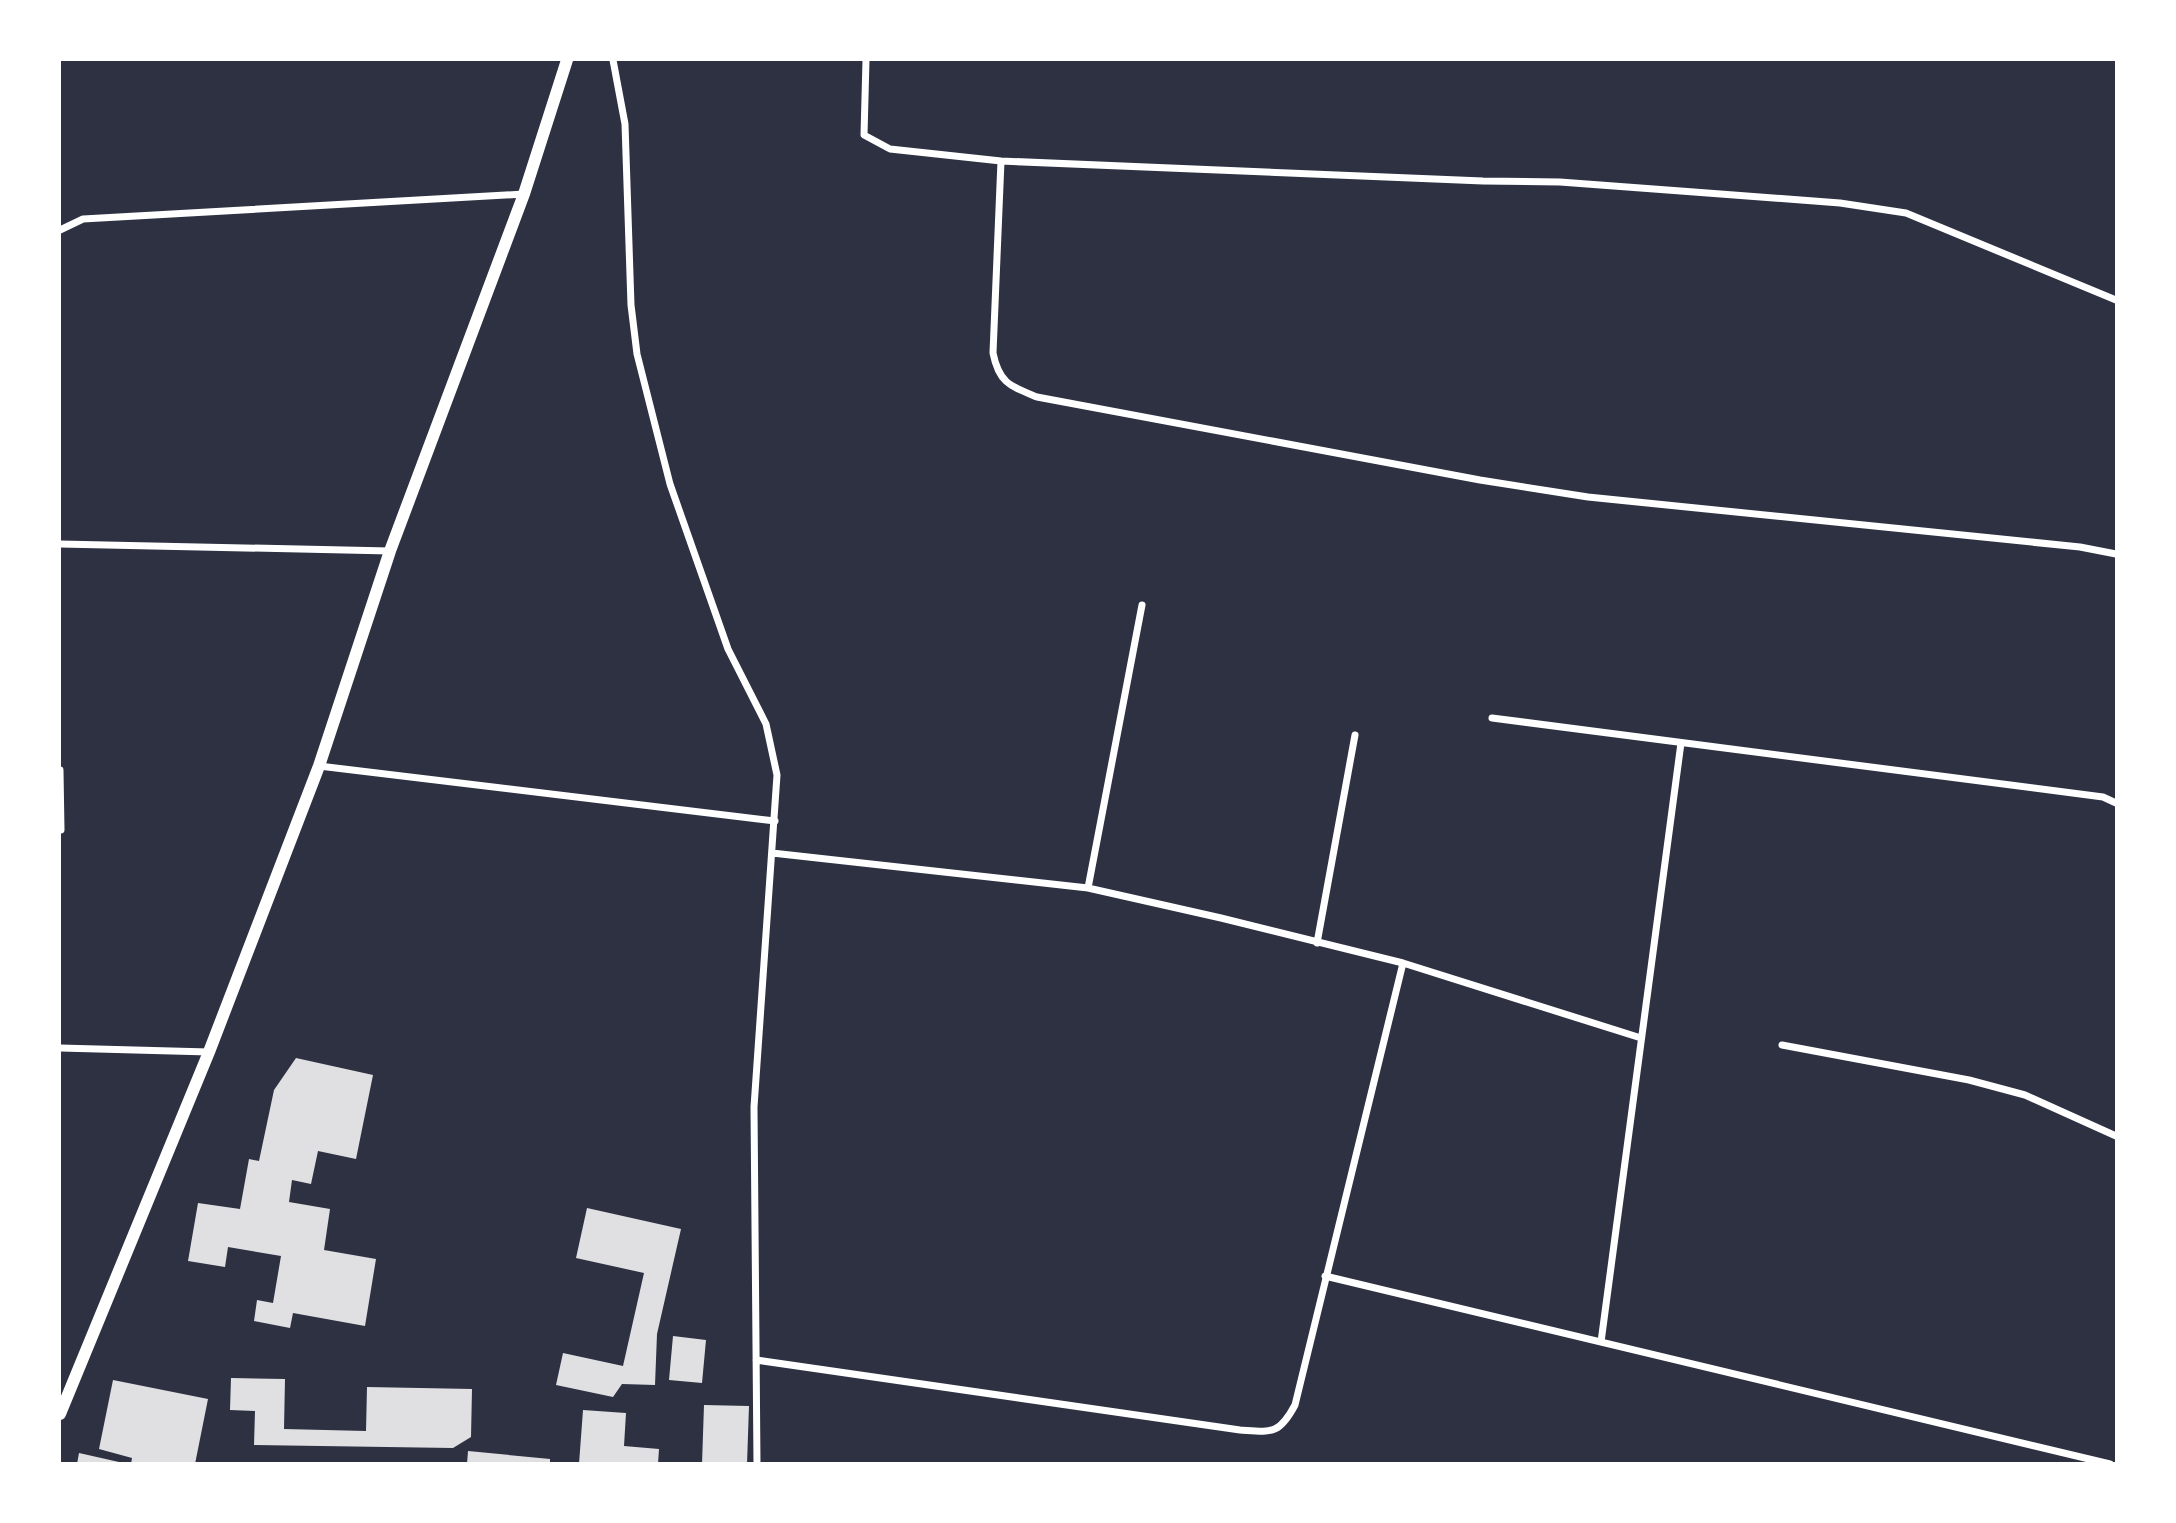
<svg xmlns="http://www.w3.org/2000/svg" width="2176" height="1523" viewBox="0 0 2176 1523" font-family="'Exo 2',sans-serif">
  <rect width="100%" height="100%" fill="#2d3142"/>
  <path fill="#e0e0e3" d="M296,1058L373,1075L356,1159L318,1151L311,1184L292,1180L289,1202L330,1209L324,1250L376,1259L365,1326L293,1313L290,1328L254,1321L257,1300L273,1303L281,1256L228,1247L225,1267L188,1261L198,1203L240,1209L249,1159L259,1161L274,1090Z
    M587,1208L681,1229L657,1334L655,1385L622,1384L613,1397L556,1385L563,1353L623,1366L644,1273L576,1258Z
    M673,1336L706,1340L702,1383L669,1380Z
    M231,1378L285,1379L284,1429L366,1431L367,1387L472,1389L471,1437L453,1448L254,1445L255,1411L230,1410Z
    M113,1380L208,1399L195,1464H131L132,1458L99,1449Z
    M704,1405L749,1406L747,1464H702Z
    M583,1410L626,1413L624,1446L659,1449L658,1464H579Z
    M468,1451L550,1459V1464H467Z
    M79,1453L119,1462V1464H77Z"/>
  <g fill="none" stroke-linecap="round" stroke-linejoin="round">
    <path stroke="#fff" stroke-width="7" d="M613,60L625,124L631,305L637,354L670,484L728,649L766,724L777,775L754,1107L757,1464
      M866,60L864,135L890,149L1001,161L1483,181L1560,182L1694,192L1840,203L1906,213L2116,300
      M1001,161L993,353C999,383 1010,386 1037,397L1480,480L1588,497L2080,547L2116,554
      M60,230L83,219L524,194
      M60,544L390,551
      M1492,718L2103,797L2116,803
      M319,766L775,821
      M60,770L61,830
      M772,853L1088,888L1221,918L1403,963L1641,1038
      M1088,888L1142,605
      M1317,943L1355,735
      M1782,1045L1969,1080L2025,1095L2116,1136
      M60,1048L209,1052
      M1325,1276L2110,1464
      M1601,1342L1681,743
      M756,1360L1240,1430C1272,1432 1279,1435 1295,1405L1403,963"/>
    <path stroke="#fff" stroke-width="12" d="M60,1414L209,1052L319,766L390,551L524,194L567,60"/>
  </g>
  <rect width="2176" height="1523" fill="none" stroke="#ffffff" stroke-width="122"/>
</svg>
